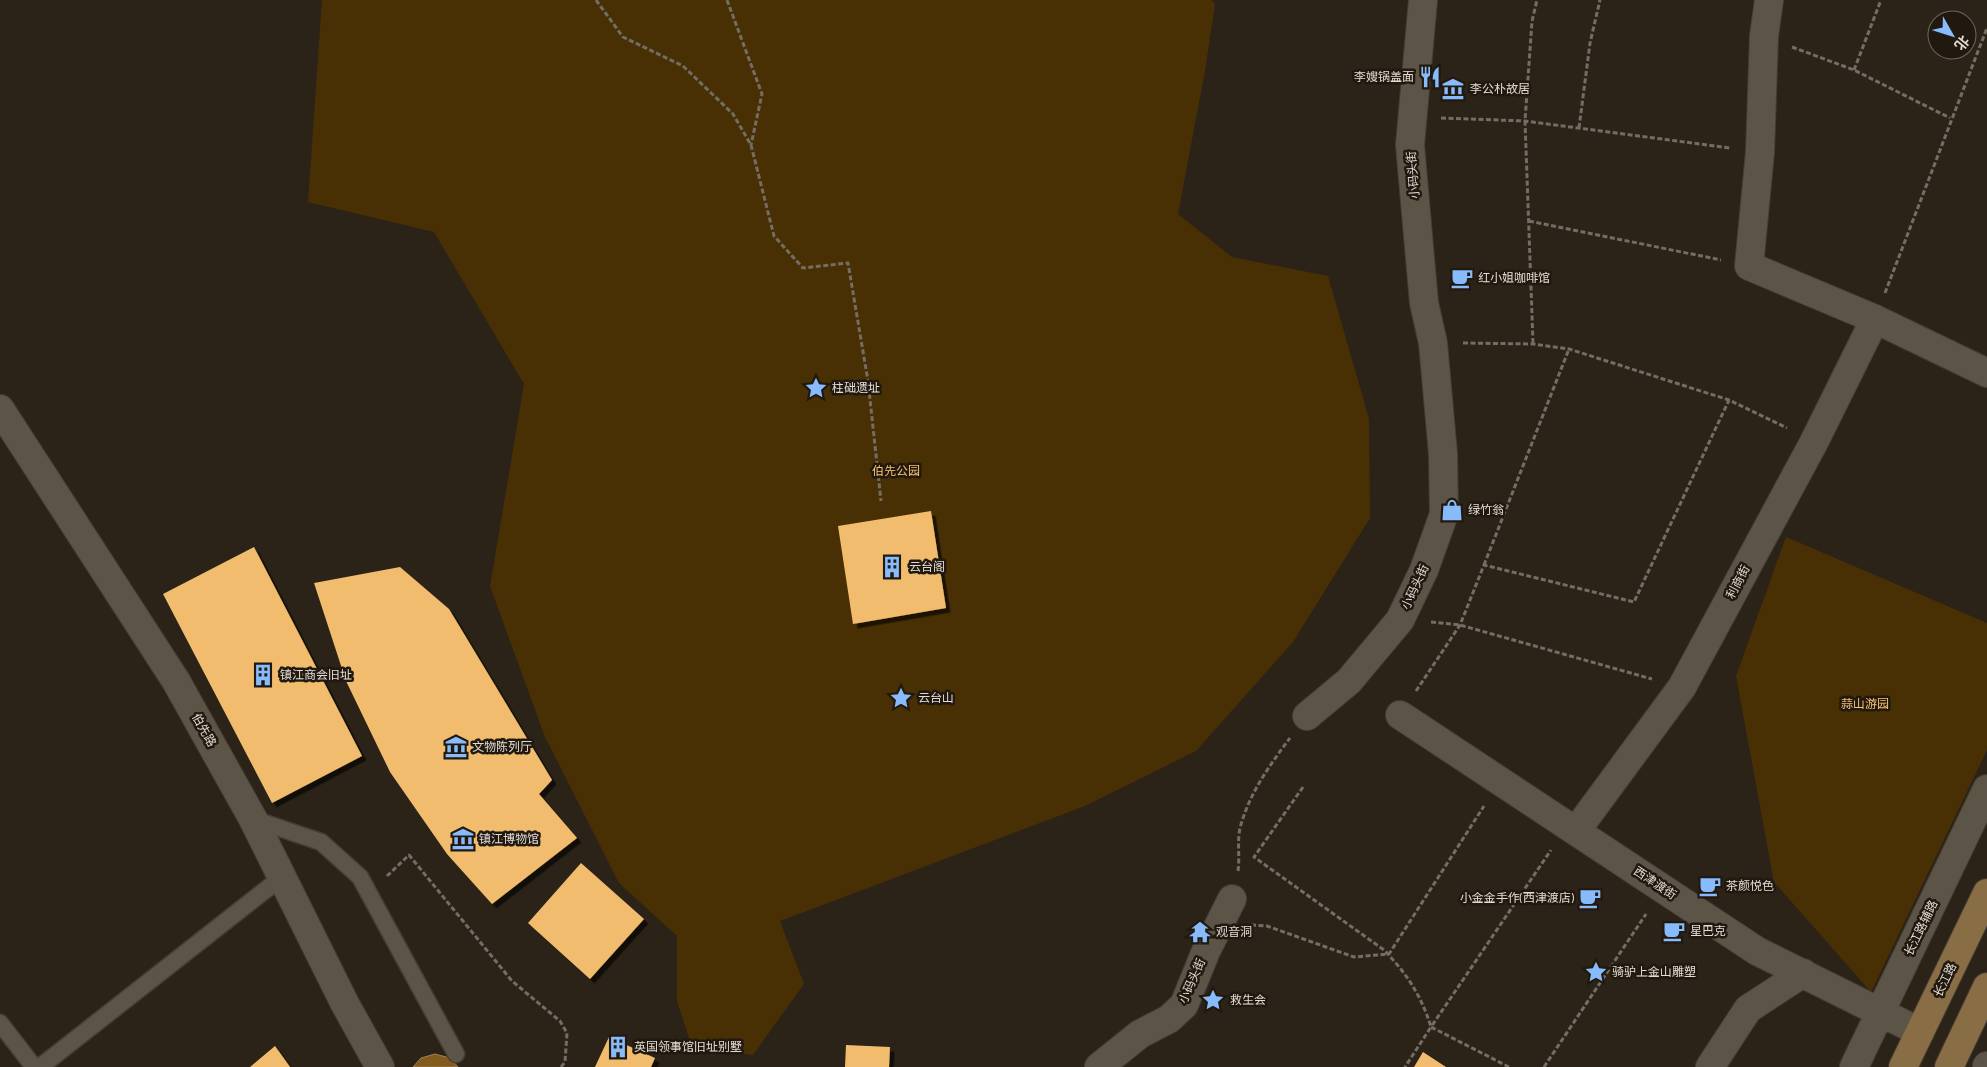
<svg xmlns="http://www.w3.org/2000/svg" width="1987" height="1067" viewBox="0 0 1987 1067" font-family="Barlow,'Noto Sans SC',sans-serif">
  <defs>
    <filter id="shadow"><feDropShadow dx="4.5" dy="4.5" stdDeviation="0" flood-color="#0009"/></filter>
  </defs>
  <rect width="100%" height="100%" fill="#2b2318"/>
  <path fill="#493004" d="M322,0H1211L1215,4L1205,71L1178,214L1232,257L1328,276L1369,419L1370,518L1293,642L1196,751L1085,806L780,921L804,984L753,1055L692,1047L677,1001V936L619,883L545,737L490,586L524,384L434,232L308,202Z
    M1786,537L1987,623V750L1871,992L1774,882L1736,676Z"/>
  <path fill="#825b1e" stroke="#9f8255" d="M435,1054L450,1058L458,1067H413L421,1058Z"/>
  <path fill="#f2bc6e" filter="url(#shadow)" d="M931,511L946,608L853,624L838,526Z
    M254,547L362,756L272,803L163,594Z
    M400,567L449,609L552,780L539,794L577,838L492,904L447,854L390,772L346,681L314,583Z
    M581,863L644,919L590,979L528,923Z
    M609,1037L655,1058L651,1067H595Z
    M846,1045L890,1047L889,1067H845Z
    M275,1046L290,1067H250Z
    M1423,1052L1446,1067H1414Z"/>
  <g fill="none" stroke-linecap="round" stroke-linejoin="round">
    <g stroke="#453e36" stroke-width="19">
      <path id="lane" d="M253,819L321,842L360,877L456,1054
        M0,1023L34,1067
        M40,1067L282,877"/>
    </g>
    <g stroke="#453e36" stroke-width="30">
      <path id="street" d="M1769,0L1764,36L1760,152L1749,266L1875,319L1987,373
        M1400,715L1757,951L1920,1032
        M1307,716L1349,681L1400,620L1424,570L1444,514L1443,454L1433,343L1424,303L1410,145L1423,0
        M1576,831L1682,687L1814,442L1875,319
        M1099,1067L1140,1034L1169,1019L1184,1005L1206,951L1232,899
        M1710,1067L1748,1009L1803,973
        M1854,1067L1987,789
        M1987,1067V1066"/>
    </g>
    <g stroke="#453e36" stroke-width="30">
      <path id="secondary" d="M0,409L176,681L253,819L345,1004L380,1067"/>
    </g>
    <g stroke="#453e36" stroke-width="30">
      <path id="primary" d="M1903,1067L1987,893
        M1949,1067L1987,987"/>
    </g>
    <path stroke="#746d63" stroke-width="3" stroke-dasharray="5 2.5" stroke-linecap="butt" d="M596,0L623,37L683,66L733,114L751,145L774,236L803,268L848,263L868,381L881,501
      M727,0L762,94L751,145
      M1792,47L1854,70L1950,118
      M1854,70L1881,0
      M1441,118L1525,121L1730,148
      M1579,128L1590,43L1600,0
      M1529,221L1721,260
      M1885,293L1987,28
      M1463,343L1533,344L1569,349L1729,400L1787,428
      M1533,343L1525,121L1532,21L1537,0
      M1484,565L1569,349
      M1431,622L1460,625L1652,679
      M1416,691L1460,625L1484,565L1634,602L1729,400
      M1303,787L1254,857L1384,950C1407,974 1421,995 1431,1027L1405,1067
      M1238,871C1240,857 1237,842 1240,828C1249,794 1269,766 1290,738
      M387,876L409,855L512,981L560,1021L567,1033L565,1062L561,1067
      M1251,925L1267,926L1354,957L1389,954L1484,806
      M1509,1067L1431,1027L1551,850
      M1544,1067L1646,914"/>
    <use href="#lane" stroke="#5d5448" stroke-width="16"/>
    <use href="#street" stroke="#5d5448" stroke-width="28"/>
    <use href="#secondary" stroke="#5d5448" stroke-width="28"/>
    <use href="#primary" stroke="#896d45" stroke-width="28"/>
  </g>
  <defs>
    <g id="restaurant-bare" transform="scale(1.725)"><path d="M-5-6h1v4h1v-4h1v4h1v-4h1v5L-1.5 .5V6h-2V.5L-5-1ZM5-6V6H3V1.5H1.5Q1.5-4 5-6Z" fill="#87bbfb" stroke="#21190f" stroke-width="2.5" paint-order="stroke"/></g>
    <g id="museum-bare" transform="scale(1.725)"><path d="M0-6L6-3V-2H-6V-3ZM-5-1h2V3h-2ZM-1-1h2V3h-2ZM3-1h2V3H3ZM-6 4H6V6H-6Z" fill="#87bbfb" stroke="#21190f" stroke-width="2.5" paint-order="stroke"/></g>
    <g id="cafe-bare" transform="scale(1.725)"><path d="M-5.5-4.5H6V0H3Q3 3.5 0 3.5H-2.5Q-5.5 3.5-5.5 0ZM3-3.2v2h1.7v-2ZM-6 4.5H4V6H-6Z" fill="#87bbfb" stroke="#21190f" stroke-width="2.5" paint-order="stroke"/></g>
    <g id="sight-bare" transform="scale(1.725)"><path d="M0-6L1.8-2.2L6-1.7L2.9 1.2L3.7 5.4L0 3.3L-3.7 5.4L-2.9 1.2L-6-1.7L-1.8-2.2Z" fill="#87bbfb" stroke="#21190f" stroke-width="2.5" paint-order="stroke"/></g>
    <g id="shop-bare" transform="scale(1.725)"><path d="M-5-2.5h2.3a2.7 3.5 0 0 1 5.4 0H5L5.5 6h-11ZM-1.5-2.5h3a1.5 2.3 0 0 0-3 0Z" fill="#87bbfb" stroke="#21190f" stroke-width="2.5" paint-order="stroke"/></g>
    <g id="building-bare" transform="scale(1.725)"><path d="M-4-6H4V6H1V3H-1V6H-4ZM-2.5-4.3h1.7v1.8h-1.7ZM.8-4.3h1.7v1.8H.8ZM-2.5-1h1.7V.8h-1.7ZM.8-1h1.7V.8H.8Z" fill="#87bbfb" stroke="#21190f" stroke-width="2.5" paint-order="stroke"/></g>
    <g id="temple-bare" transform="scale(1.725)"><path d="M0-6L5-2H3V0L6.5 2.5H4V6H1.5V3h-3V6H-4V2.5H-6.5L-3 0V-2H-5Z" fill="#87bbfb" stroke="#21190f" stroke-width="2.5" paint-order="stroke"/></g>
  </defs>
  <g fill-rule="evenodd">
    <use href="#restaurant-bare" x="1430" y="77"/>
    <use href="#museum-bare" x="1453" y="89"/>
    <use href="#cafe-bare" x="1462" y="278"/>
    <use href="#sight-bare" x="816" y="388"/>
    <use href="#shop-bare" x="1452" y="510"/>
    <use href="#building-bare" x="892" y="567"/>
    <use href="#building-bare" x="263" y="675"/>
    <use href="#sight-bare" x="901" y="698"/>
    <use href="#museum-bare" x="456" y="747"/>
    <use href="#museum-bare" x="463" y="839"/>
    <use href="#cafe-bare" x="1710" y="886"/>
    <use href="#cafe-bare" x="1590" y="898"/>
    <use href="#cafe-bare" x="1674" y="931"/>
    <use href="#temple-bare" x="1200" y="932"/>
    <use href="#sight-bare" x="1596" y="972"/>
    <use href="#sight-bare" x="1213" y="1000"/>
    <use href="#building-bare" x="618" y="1047"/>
  </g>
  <g text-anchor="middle" stroke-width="5" stroke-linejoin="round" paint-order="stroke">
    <g font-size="12" fill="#e2dcd5" stroke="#21190f" text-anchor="start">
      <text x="1414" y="81" text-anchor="end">李嫂锅盖面</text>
      <text x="1470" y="93">李公朴故居</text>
      <text x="1478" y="282">红小姐咖啡馆</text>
      <text x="832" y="392">柱础遗址</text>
      <text x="1468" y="514">绿竹翁</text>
      <text x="909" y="571">云台阁</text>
      <text x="280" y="679">镇江商会旧址</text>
      <text x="918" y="702">云台山</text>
      <text x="472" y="751">文物陈列厅</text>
      <text x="479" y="843">镇江博物馆</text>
      <text x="1726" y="890">茶颜悦色</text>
      <text x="1574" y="902" text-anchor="end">小金金手作(西津渡店)</text>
      <text x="1690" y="935">星巴克</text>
      <text x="1216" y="936">观音洞</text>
      <text x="1612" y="976">骑驴上金山雕塑</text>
      <text x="1230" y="1004">救生会</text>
      <text x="634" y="1051">英国领事馆旧址别墅</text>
    </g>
    <g font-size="12" fill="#e2dcd5" stroke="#21190f">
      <text transform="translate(1413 175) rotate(-95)" y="4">小码头街</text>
      <text transform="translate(1738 582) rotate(-62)" y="4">利商街</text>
      <text transform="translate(1415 587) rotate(-65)" y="4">小码头街</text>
      <text transform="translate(204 730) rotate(61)" y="4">伯先路</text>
      <text transform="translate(1655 883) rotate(34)" y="4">西津渡街</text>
      <text transform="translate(1921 928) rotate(-64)" y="4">长江路辅路</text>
      <text transform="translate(1945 980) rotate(-64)" y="4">长江路</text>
      <text transform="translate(1192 981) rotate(-66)" y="4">小码头街</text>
    </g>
    <g font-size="12" fill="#fac273" stroke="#21190f">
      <text x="896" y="475">伯先公园</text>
      <text x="1865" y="708">蒜山游园</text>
    </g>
  </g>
  <g transform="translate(1952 35) rotate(129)"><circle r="24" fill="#21190f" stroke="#6e675e"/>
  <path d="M0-4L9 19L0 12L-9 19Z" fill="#87bbfb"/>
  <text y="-8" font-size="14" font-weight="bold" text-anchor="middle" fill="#e2dcd5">北</text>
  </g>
</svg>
